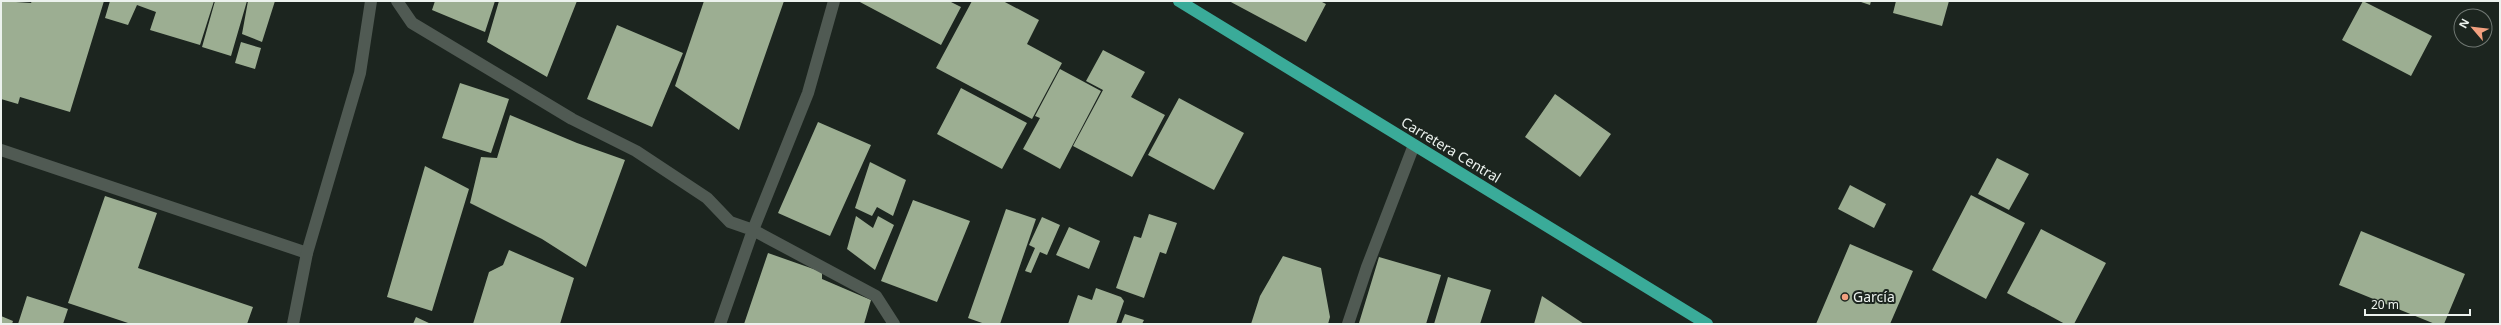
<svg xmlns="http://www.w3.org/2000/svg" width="2501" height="325" viewBox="0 0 2501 325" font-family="'Noto Sans',sans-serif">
  <rect width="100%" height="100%" fill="#1c251f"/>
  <path fill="#9cae92" d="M1,1L31,3L32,1H104L70,112L20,97L18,104L1,99Z
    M110,1H214L200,45L150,30L156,12L137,5L128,25L105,18Z
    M215,1H247L231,56L202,47Z
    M248,1H275L262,42L242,34Z
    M435,1H495L485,32L432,10Z
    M499,1H577L547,77L487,42Z
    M704,1H784L739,130L675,86Z
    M858,1H949L961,7L941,45Z
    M972,1H1003L1039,20L1027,44L1062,63L1032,119L936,68Z
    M1229,1H1320L1326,4L1306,42Z
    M1858,1H1871L1870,5Z
    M1896,1H1949L1942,26L1893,13Z
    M2363,1L2432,36L2411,76L2342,40Z
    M617,25L683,53L652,127L587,99Z
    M241,42L261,48L255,69L235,63Z
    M1103,50L1145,72L1131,97L1165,115L1132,177L1073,146L1103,90L1086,81Z
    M1060,69L1101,91L1060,169L1023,149L1040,118L1035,116Z
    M460,83L509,99L491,153L442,138Z
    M961,88L1027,123L1002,169L937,134Z
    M1555,94L1611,134L1580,177L1525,137Z
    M1179,98L1244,133L1214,190L1148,155Z
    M510,115L577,143L625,160L586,267L542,239L470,203L481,157L497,158Z
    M818,122L871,145L830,236L778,213Z
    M1997,158L2029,174L2009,210L1978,194Z
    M870,162L906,180L893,216L877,207L872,216L855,208Z
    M425,166L469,189L432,311L387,297Z
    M1850,185L1886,204L1874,228L1838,209Z
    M1971,195L2025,223L1986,299L1932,270Z
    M105,196L157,213L138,268L253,307L247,324H131L68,303Z
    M913,200L970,221L937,302L881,281Z
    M1006,209L1036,219L1000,324H985L968,318Z
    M1149,214L1177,223L1166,254L1160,252L1144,298L1116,288L1134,236L1141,238Z
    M856,216L873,228L878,216L894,225L875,270L847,249Z
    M1042,217L1060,225L1047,255L1040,252L1031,273L1025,271L1035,248L1029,245Z
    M1069,227L1100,241L1089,269L1056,255Z
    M2041,229L2106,263L2074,324H2065L2007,293Z
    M2361,231L2465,274L2444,324H2435L2339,285Z
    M1850,244L1913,271L1890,324H1816Z
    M509,250L574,278L560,324H473L489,272L503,265Z
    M768,253L822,272V279L871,300L864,324H744Z
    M1283,256L1321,268L1330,317L1328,324H1251L1260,296Z
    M1379,257L1441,275L1426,324L1359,323Z
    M1448,277L1491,290L1480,324H1434Z
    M1096,288L1121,297L1124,301L1116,324H1068L1078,295L1092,300Z
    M27,296L68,309L63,324H18Z
    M1542,296L1584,324H1534Z
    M1125,314L1144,320L1142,324H1121Z
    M1,316L13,321L12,324H1Z
    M416,317L431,324H413Z"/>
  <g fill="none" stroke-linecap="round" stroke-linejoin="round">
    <path stroke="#505a53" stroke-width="12" d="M1,150L307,253"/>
    <path stroke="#505a53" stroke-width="12" d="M397,1L412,23L572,119L636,151L707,198L730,222L753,230L876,296L894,324
      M293,324L307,253L360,73L371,1
      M720,324L753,230L808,93L834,1
      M1348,324L1367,267L1414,145"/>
    <path stroke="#3aab99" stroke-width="12" d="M1179,1L1707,324"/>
  </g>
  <circle fill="#f2a07f" stroke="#1c251f" stroke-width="1.5" cx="1845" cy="297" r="4"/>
  <g text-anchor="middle" stroke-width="4" stroke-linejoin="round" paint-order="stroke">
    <g font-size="14" fill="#ecf2ee" stroke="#1c251f">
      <text transform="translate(1451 150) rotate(31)" y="5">Carretera Central</text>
    </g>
    <g font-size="14" fill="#ecf2ee" stroke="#1c251f" text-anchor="start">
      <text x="1853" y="302">García</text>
    </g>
  </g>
  <rect width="2501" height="325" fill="none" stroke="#ecf2ee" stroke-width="4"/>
  <g transform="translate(2473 28) rotate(298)"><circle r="19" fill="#1c251f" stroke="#6f7772"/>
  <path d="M0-3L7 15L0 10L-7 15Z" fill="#f2a07f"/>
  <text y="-6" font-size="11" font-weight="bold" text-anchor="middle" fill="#ecf2ee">N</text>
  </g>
  <path d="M2365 309v6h105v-6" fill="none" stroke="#ecf2ee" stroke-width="2"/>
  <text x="2371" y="309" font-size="12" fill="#ecf2ee" stroke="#1c251f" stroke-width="3" paint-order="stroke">20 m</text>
</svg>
